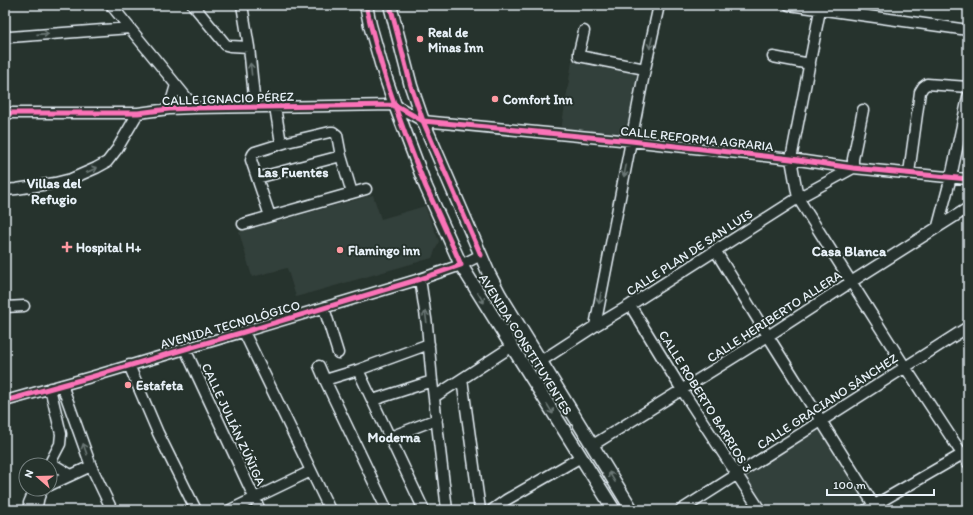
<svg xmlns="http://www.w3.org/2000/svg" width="973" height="515" viewBox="0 0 973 515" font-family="Itim,sans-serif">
  <rect width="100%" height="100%" fill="#26332d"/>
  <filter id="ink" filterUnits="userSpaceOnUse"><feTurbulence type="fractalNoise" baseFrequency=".025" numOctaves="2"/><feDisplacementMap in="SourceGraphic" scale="8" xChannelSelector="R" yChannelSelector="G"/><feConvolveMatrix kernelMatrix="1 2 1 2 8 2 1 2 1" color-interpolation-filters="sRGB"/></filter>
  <g filter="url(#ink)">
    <path fill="#333f3a" d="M572,61L640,72L627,137L561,130Z
      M373,195L381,219L425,206L439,241L432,258L296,297L287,268L252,277L239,232Z
      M819,429L868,505L861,510H765L744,477Z"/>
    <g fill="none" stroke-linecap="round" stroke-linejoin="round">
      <g stroke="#e8f1f8" stroke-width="13">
        <path id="minor" d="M111,5L195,108
          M193,5L226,45L230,46L249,47
          M242,5L249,47L255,107
          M789,5L968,30
          M821,5L791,159L798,198L905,367L968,463
          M584,31L579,52V56L645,69
          M5,34L6,36L10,37L130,28
          M773,57L810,64
          M275,107L281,143
          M169,109L176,85
          M5,113H138L169,109L195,108L395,105L423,121L631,141L791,159L853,168L968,179
          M909,173L920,92L923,87L927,84L968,87
          M257,178L341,156
          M5,190L16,189L55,183L71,179L96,168L107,162L117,149L138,113
          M270,216L251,160C252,156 252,154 255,152L287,142L330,132H333L337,135L341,156L352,193
          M243,224L366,189
          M938,226L951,177L968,97
          M715,250L768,336L877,510
          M420,279L427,325L432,381L447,510
          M630,305L682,390L760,510
          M5,307L24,306
          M324,308L338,353
          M595,326L645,69L659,5
          M244,332L330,510
          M185,349L260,510
          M541,361L595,326L630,305L798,198L853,168V159L863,110
          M129,365L158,433L196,510
          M319,366L325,380L387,510
          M358,370L424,510
          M462,379L480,510
          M325,380L358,370L429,344
          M62,385L91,466L112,510
          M434,397L511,347
          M373,400L432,381
          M5,401L91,377L420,279L461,265L481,255
          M390,437L437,419
          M593,445L768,336L851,282L968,208
          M51,463L71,475
          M49,465L60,444L61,434L50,388
          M50,485L91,466
          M29,510V503L35,489
          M37,510C37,502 38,496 43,489
          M230,510L311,471
          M492,510L506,500L581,457
          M681,510L821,421L968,327
          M866,510L968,451"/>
      </g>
      <g stroke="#e8f1f8" stroke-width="15">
        <path id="major" d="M366,5L370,25L382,67L395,105L426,187L461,265L614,510
          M390,5L411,86L423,121L489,274L500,295L632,510"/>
      </g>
      <use href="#minor" stroke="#26332d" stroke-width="10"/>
      <use href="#major" stroke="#26332d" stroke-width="12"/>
      <g stroke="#26332d" stroke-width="8">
        <path id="cycleway" d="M390,5L411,86L423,121L481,255
          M5,113H138L169,109L195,108L395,105L423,121L631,141L791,159L853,168L968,179
          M5,401L91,377L185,349L244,332L420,279L461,265C450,239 438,213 426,187C402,129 379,66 366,5"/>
      </g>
      <use href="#cycleway" stroke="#fb73b8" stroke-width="5"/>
    </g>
    <defs><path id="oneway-shaft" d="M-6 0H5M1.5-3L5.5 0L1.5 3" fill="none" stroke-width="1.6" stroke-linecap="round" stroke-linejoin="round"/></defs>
    <g stroke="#6a7674">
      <use href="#oneway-shaft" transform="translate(43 34) rotate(-4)"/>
      <use href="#oneway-shaft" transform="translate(651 43) rotate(102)"/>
      <use href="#oneway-shaft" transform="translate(251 69) rotate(-96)"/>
      <use href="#oneway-shaft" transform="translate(92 170) rotate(-24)"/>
      <use href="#oneway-shaft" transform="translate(625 171) rotate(101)"/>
      <use href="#oneway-shaft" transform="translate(481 298) rotate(58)"/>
      <use href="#oneway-shaft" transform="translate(600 298) rotate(101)"/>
      <use href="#oneway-shaft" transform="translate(426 317) rotate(-98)"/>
      <use href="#oneway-shaft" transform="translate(550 409) rotate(58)"/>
      <use href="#oneway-shaft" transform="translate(85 449) rotate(-109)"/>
      <use href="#oneway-shaft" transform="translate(612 477) rotate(-121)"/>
    </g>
  </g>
  <g fill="#ff9aa2" stroke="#26332d" stroke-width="1.5">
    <circle cx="420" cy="39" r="4"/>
    <circle cx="495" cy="99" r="4"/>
    <path d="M65 241h4v4h4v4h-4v4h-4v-4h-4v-4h4z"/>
    <circle cx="340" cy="250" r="4"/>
    <circle cx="128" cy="385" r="4"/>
  </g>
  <g text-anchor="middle" stroke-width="4" stroke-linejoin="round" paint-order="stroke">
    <g font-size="13" font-weight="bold" fill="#e8f1f8" stroke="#26332d" text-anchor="start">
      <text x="428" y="37">Real de<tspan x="428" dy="15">Minas Inn</tspan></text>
      <text x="503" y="104">Comfort Inn</text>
      <text x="76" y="252">Hospital H+</text>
      <text x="348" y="255">Flamingo inn</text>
      <text x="136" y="390">Estafeta</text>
    </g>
    <g font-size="13" fill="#e8f1f8" stroke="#26332d">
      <text transform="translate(228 98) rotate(-2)" y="5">CALLE IGNACIO PÉREZ</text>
      <text transform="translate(697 138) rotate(6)" y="5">CALLE REFORMA AGRARIA</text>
      <text transform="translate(689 252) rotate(-33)" y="5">CALLE PLAN DE SAN LUIS</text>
      <text transform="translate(774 316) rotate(-33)" y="5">CALLE HERIBERTO ALLERA</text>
      <text transform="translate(230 324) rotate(-16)" y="5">AVENIDA TECNOLÓGICO</text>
      <text transform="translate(526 344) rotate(58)" y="5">AVENIDA CONSTITUYENTES</text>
      <text transform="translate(706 401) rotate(58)" y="5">CALLE ROBERTO BARRIOS 3</text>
      <text transform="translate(827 401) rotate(-33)" y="5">CALLE GRACIANO SÁNCHEZ</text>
      <text transform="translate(234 424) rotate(65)" y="5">CALLE JULIÁN ZÚÑIGA</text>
    </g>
    <g font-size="14" font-weight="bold" fill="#e8f1f8" stroke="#26332d">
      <text x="293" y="177">Las Fuentes</text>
      <text x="54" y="188">Villas del<tspan x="54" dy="16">Refugio</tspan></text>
      <text x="849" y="256">Casa Blanca</text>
      <text x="394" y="442">Moderna</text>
    </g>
  </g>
  <rect width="973" height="515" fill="none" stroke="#26332d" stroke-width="20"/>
  <rect x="10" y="10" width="953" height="495" fill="none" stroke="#e8f1f8" stroke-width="1.5" filter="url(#ink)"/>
  <g transform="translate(38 477) rotate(290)"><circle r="19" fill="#26332d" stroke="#747f7e"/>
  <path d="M0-3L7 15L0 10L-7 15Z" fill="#ff9aa2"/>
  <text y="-6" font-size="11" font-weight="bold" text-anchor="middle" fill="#e8f1f8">N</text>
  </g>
  <path d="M827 489v6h107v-6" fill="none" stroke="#e8f1f8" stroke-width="2"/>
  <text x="833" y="489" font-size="12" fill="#e8f1f8" stroke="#26332d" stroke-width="3" paint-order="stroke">100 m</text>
</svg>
